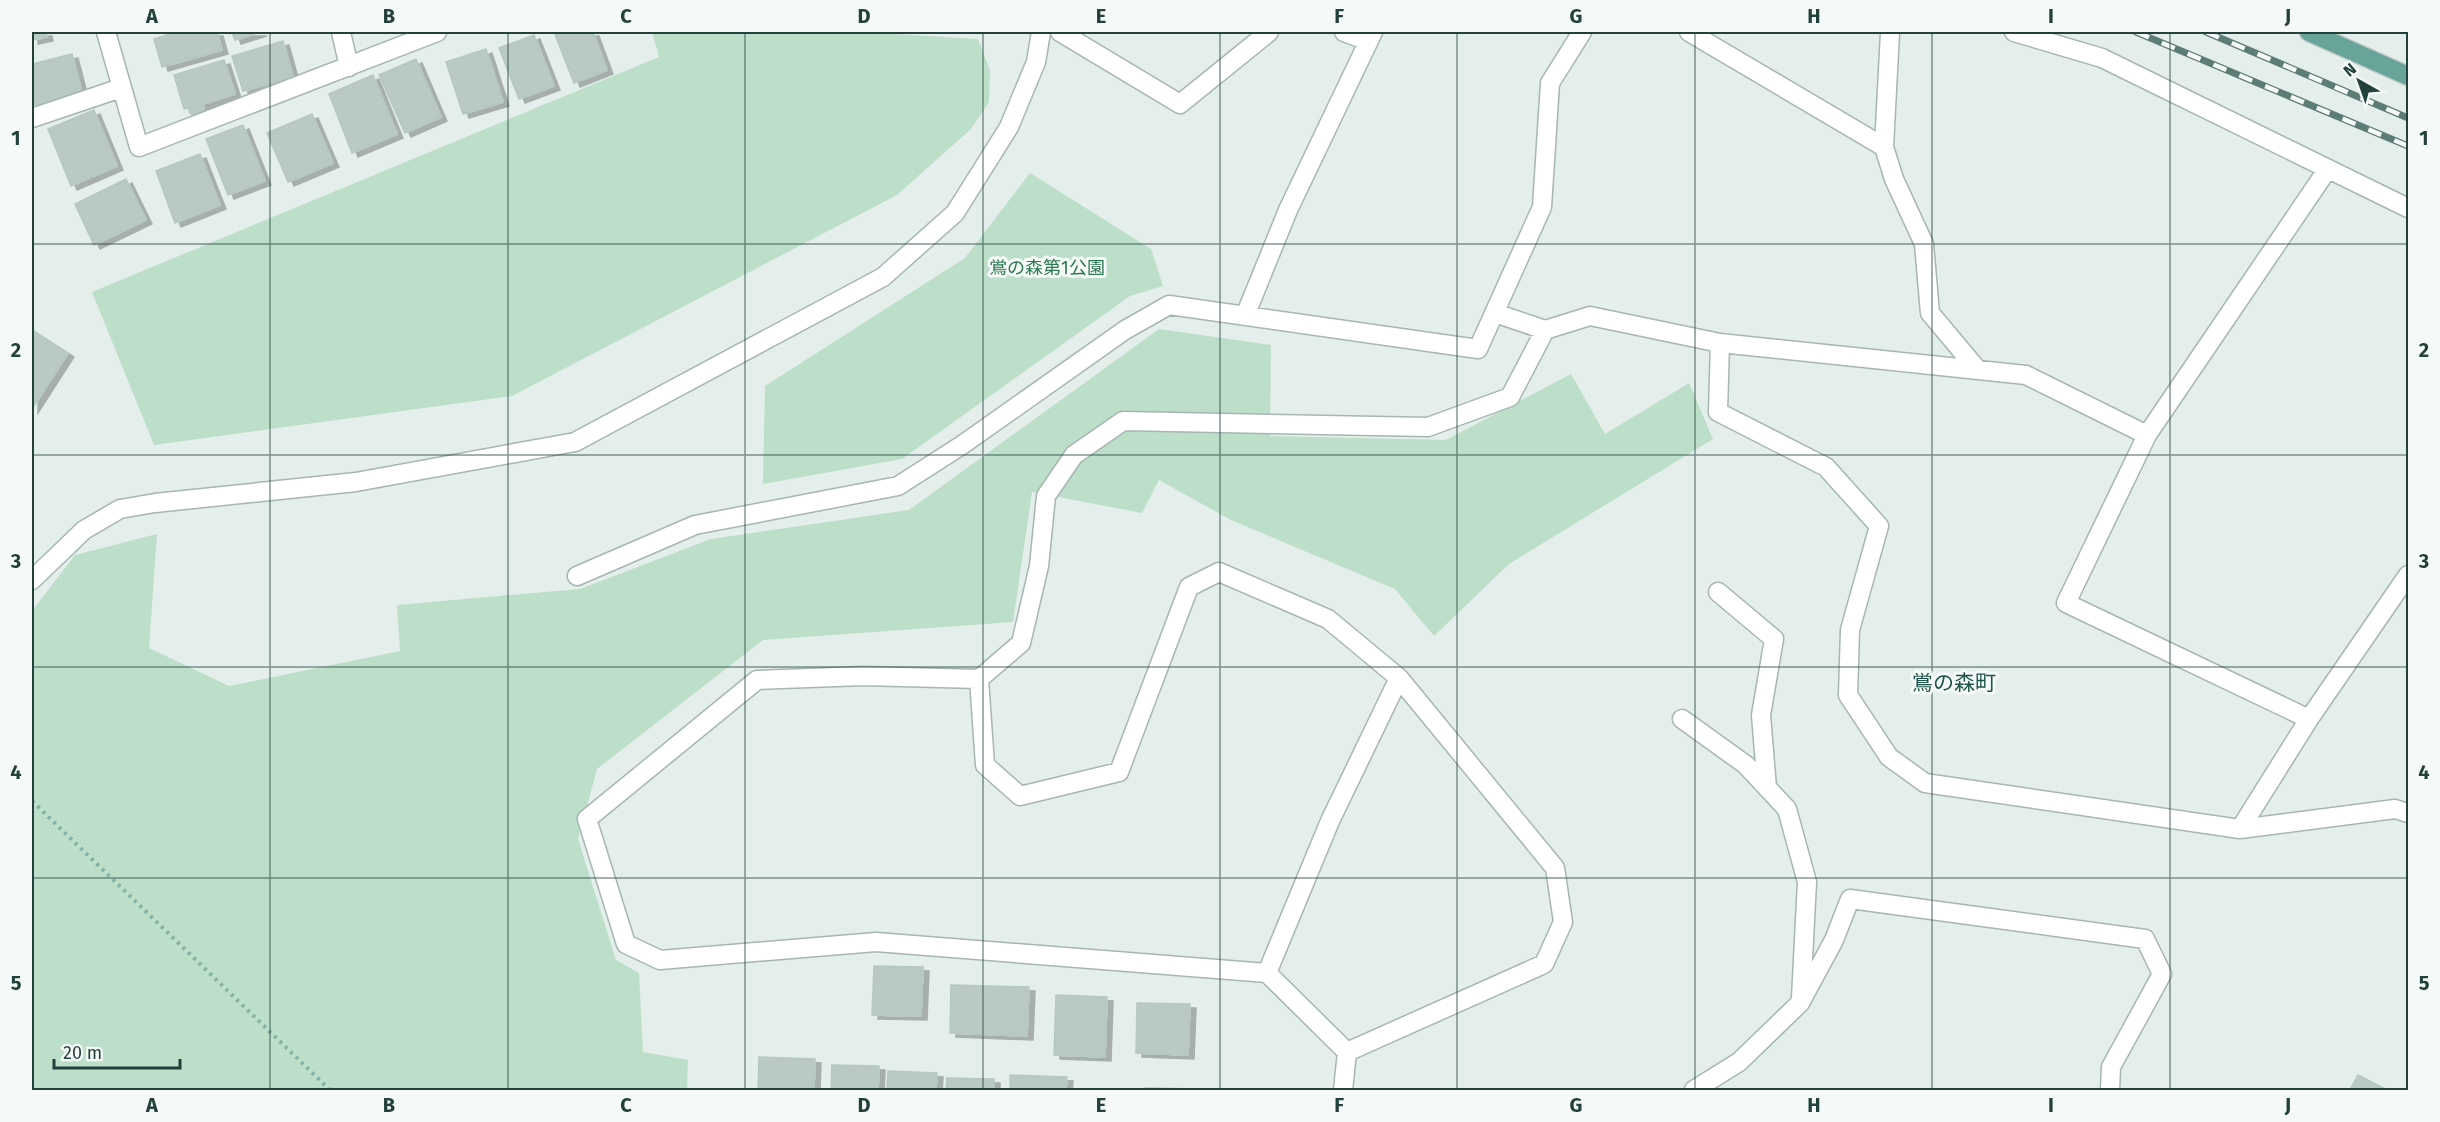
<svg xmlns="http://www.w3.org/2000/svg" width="2440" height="1122" viewBox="0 0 2440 1122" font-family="'Fira Sans','Noto Sans JP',sans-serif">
  <defs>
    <filter id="shadow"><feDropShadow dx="6" dy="4" stdDeviation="0" flood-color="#0004"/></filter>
  </defs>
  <rect width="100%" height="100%" fill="#e4eeea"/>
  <path fill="#bddfc9" d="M652,32H861L978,39L990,70L989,102L971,129L897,195L512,396L154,445L92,292L659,57Z
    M1030,173L1151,249L1163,286L1130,296L902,459L763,484L765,386L965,258Z
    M1159,329L1271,345L1270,436L1446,440L1571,374L1605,434L1689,383L1713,439L1509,564L1434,636L1395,589L1231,520L1159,480L1142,513L1032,492L1013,622L763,640L597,769L578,839L616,960L639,973L643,1052L688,1060L687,1090H32V611L75,555L157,534L149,648L229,686L400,651L397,605L580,589L711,539L909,510Z"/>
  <path fill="#b9c9c4" stroke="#b6c8c2" stroke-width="1.5" filter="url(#shadow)" d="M32,32H46L47,37L32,40Z
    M166,32H217L222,50L162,67L154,39L167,35Z
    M232,32H261L235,40Z
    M554,32H593L607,70L574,83Z
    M534,35L554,86L519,99L499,48Z
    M283,41L293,77L243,91L232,56Z
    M486,49L503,102L463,114L446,62Z
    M72,54L82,93L35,105L32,93V64Z
    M416,59L441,117L405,133L379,75Z
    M224,60L235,94L203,104L205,114L193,118L189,108L184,109L174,75Z
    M373,75L397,134L352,153L329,94Z
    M94,110L117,166L71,186L48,129Z
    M312,114L333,163L288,182L267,133Z
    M243,125L265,181L228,195L206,139Z
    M200,154L220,205L175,223L156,171Z
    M126,179L146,220L94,245L75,204Z
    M32,330L68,353L32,409Z
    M874,966L923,967L921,1016L872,1015Z
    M951,985L1029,987L1027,1036L950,1033Z
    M1056,995L1107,997L1105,1057L1054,1055Z
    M1137,1003L1190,1004L1188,1055L1136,1053Z
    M759,1057L815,1059L814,1090H758Z
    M832,1065L879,1066L878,1090H831Z
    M888,1071L937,1073L936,1090H887Z
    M1010,1075L1067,1077L1066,1090H1010Z
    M2358,1075L2387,1090H2350Z
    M947,1078L994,1079V1090H946Z
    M1145,1088L1199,1089V1090H1145Z"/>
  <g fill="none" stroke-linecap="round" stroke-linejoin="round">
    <g stroke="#a6b6b2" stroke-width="21">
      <path id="minor" d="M106,32L139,147L437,32
        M341,32L349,67
        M1060,32L1180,104L1269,32
        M1344,32L1368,41
        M1689,32L1884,147
        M1890,32L1884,147L1894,179L1924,244L1930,313L1977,369
        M2014,32L2102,58L2408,208
        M32,118L121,88
        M1495,313L1545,330L1590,316L1720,343L2026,375L2147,435L2327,170
        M1245,316L1288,210L1373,32
        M1720,343L1718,412L1826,467L1879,526L1850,630L1848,695L1889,757L1925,783L2240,829L2395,809L2408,813
        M2147,435L2066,603L2309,719
        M577,576L695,525L898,486L962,445L1125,330L1169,305L1478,349L1542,207L1550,83L1582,32
        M32,580L84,530L120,509L155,503L356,482L575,442L883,277L955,213L1009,127L1036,62L1041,32
        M1718,592L1774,639L1761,715L1767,788
        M979,679L985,765L1020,796L1119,772L1189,587L1219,572L1328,619L1399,678L1555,868L1563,922L1544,964L1347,1052L1267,973L876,942L660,960L626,944L587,819L757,680L863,676L979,679L1021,643L1039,566L1046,496L1074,455L1123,421L1428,427L1510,397L1545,330
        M1682,719L1746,765L1787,809L1807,882L1801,998
        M2240,829L2309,719L2408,575
        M1267,973L1330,821L1399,678
        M1343,1090L1347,1052
        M1694,1090L1739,1062L1800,1003L1834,940L1850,899L2145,939L2162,974L2111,1067L2110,1090"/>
    </g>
    <g stroke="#c1cac8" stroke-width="21">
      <path id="major" d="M2309,32L2408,76"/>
    </g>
    <path stroke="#84b2a7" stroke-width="4" stroke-dasharray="3 4.5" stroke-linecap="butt" d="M32,801L330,1090"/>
    <use href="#minor" stroke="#fff" stroke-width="18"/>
    <use href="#major" stroke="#68a499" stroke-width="18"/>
    <g stroke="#5e7c76" stroke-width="7">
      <path id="rail" d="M2136,32L2408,146
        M2206,32L2408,118"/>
    </g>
    <use href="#rail" stroke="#f5faf8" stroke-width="4.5" stroke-dasharray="14" stroke-linecap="butt"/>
  </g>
  <path fill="none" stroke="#23403a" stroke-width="1.5" stroke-opacity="0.55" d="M270,32V1090M508,32V1090M745,32V1090M983,32V1090M1220,32V1090M1457,32V1090M1695,32V1090M1932,32V1090M2170,32V1090M32,244H2408M32,455H2408M32,667H2408M32,878H2408"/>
  <g text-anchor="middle" stroke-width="6" stroke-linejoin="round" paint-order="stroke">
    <g font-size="18" fill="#2c784f" stroke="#f5faf8">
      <text x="1047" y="274">鴬の森第1公園</text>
    </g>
    <g font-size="21" fill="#1e534a" stroke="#f5faf8">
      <text x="1954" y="690">鴬の森町</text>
    </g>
  </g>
  <rect width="2440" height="1122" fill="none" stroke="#f5faf8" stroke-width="66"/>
  <g transform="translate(2359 81) rotate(320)" stroke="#f5faf8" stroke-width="4.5" paint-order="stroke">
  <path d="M0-4.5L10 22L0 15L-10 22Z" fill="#23403a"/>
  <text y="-9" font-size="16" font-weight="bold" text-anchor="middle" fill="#23403a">N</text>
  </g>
  <path d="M54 1059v9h126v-9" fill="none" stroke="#23403a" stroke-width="3"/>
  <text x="63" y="1059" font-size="18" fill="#23403a" stroke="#f5faf8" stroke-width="4.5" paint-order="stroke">20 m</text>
  <rect x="33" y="33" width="2374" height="1056" fill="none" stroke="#23403a" stroke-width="2"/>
  <g font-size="20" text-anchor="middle" font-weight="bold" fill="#23403a">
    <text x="152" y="23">A</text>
    <text x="389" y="23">B</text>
    <text x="626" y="23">C</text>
    <text x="864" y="23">D</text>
    <text x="1101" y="23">E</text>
    <text x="1339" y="23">F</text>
    <text x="1576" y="23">G</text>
    <text x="1814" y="23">H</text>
    <text x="2051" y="23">I</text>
    <text x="2288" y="23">J</text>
    <text x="16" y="145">1</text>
    <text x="2424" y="145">1</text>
    <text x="16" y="357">2</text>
    <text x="2424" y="357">2</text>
    <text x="16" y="568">3</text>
    <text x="2424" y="568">3</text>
    <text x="16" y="779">4</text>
    <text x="2424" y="779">4</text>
    <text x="16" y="990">5</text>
    <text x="2424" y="990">5</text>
    <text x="152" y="1112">A</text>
    <text x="389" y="1112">B</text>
    <text x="626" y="1112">C</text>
    <text x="864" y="1112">D</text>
    <text x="1101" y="1112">E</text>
    <text x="1339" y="1112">F</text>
    <text x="1576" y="1112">G</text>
    <text x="1814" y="1112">H</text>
    <text x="2051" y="1112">I</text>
    <text x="2288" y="1112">J</text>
  </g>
</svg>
